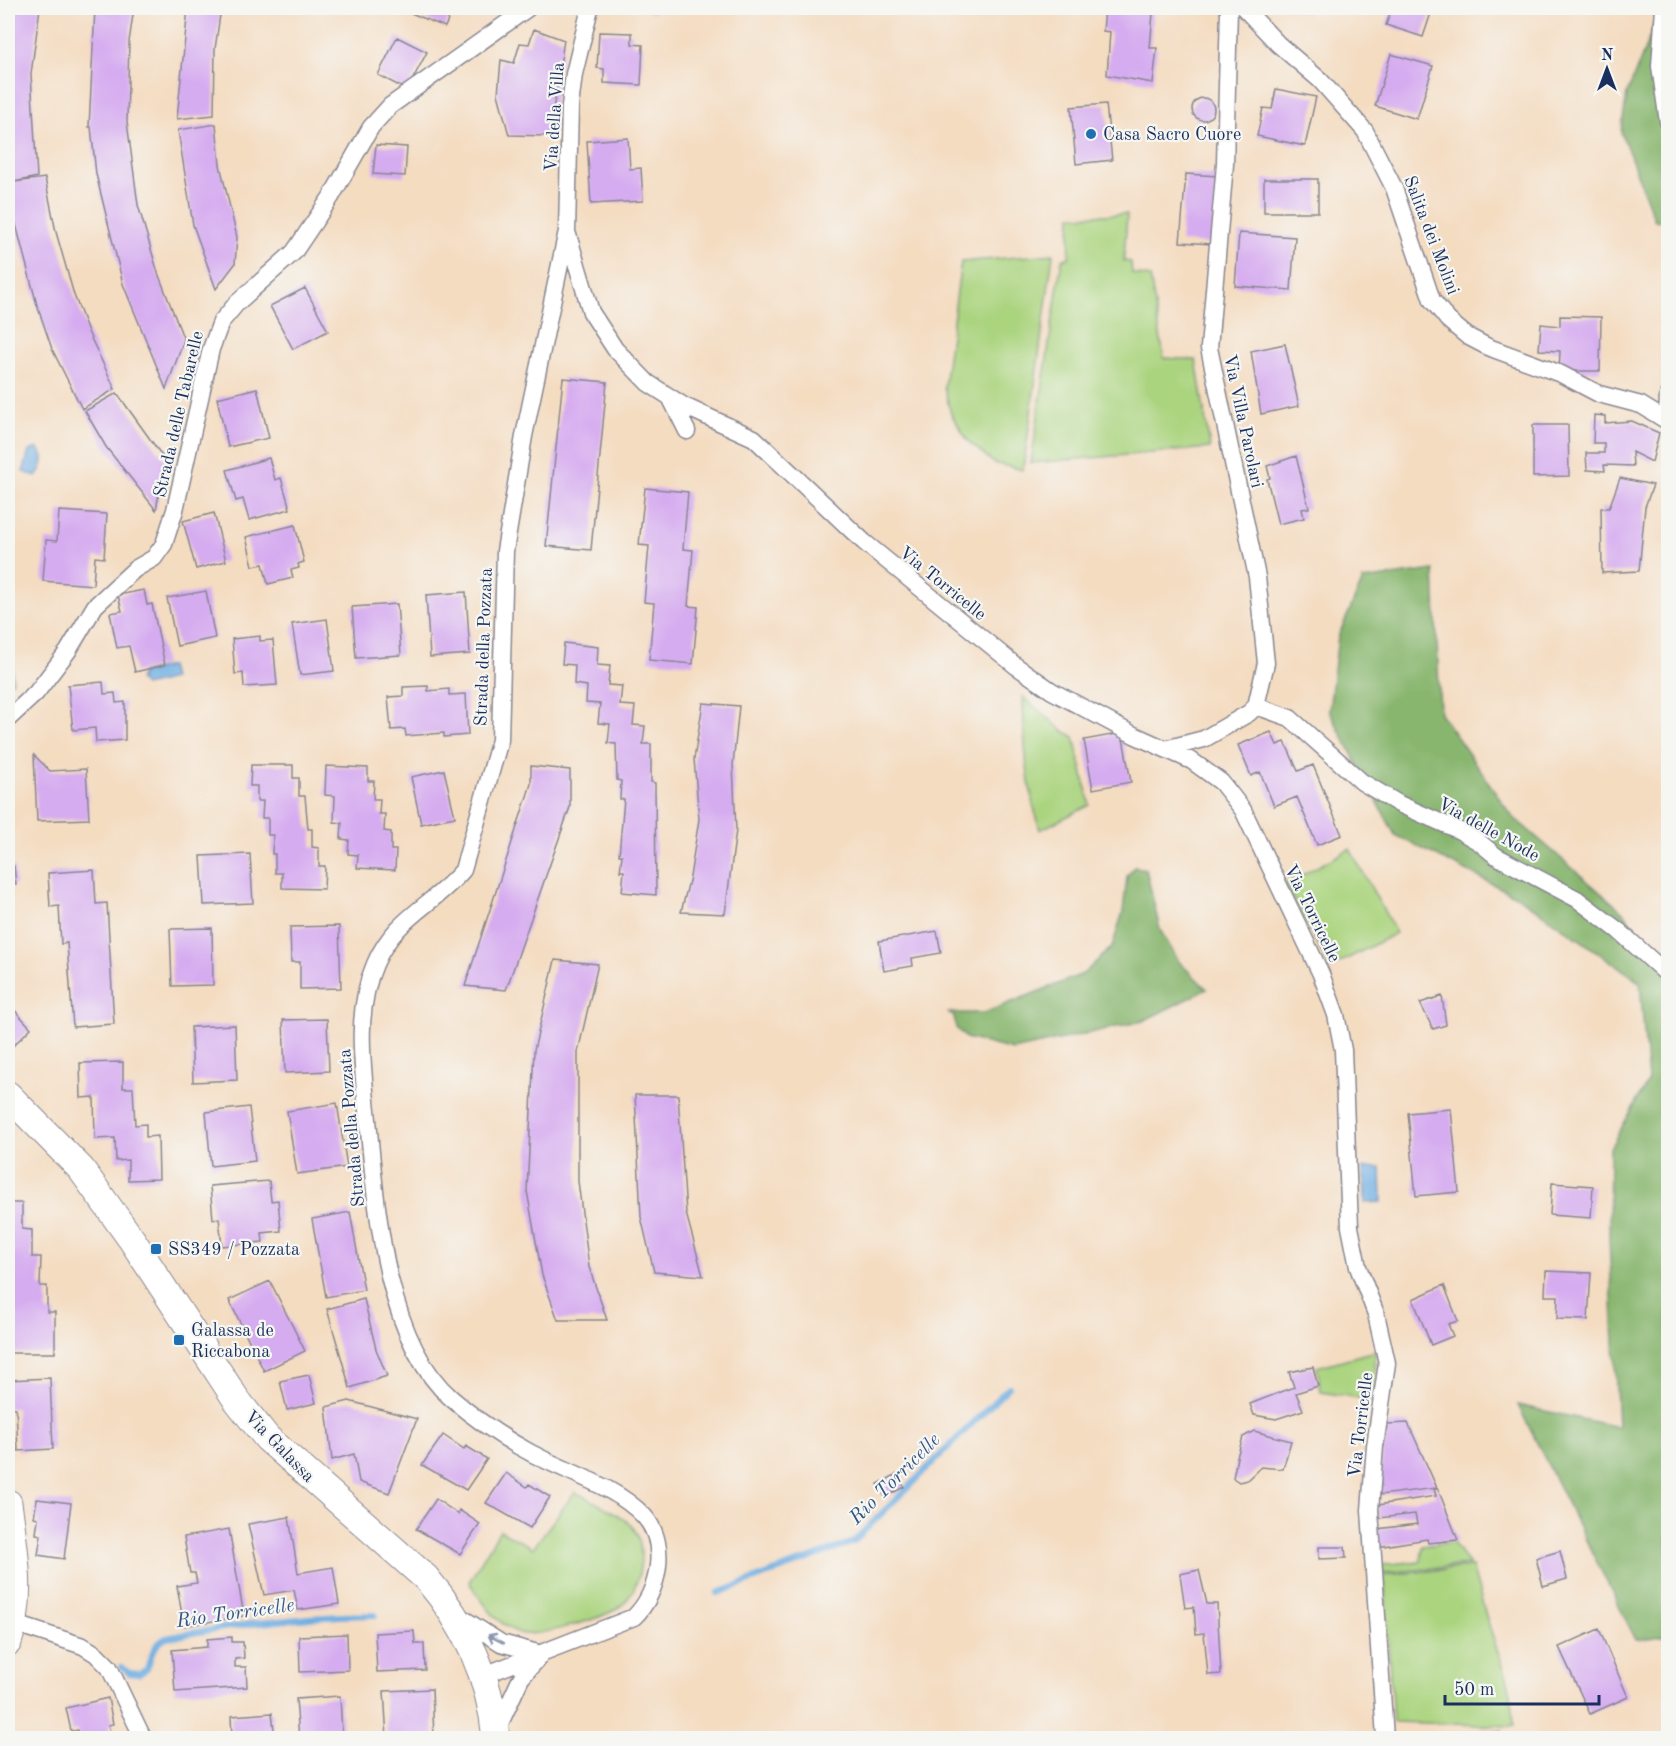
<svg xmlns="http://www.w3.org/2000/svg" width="1676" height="1746" viewBox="0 0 1676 1746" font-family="'Old Standard TT',serif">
  <rect width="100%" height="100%" fill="#f6f6f2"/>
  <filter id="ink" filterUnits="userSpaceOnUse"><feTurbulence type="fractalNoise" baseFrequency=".0167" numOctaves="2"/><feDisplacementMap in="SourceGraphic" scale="12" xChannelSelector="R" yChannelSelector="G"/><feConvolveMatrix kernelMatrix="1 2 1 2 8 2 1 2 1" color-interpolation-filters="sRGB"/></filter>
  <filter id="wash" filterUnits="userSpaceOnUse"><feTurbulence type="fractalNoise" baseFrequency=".008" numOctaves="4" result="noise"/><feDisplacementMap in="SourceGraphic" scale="24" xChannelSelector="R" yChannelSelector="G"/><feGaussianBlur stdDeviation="1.35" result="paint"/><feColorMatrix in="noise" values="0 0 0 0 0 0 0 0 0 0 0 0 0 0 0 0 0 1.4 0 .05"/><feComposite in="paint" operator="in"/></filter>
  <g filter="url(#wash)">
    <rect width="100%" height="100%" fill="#f4dcc1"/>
    <path fill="#abd47f" stroke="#63826e" stroke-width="1.5" d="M1127,214L1124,261L1131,262L1132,274L1150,277L1164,358L1196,360L1210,448L1031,463L1062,259L1069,258L1071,216Z
      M1053,254L1023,470L994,463L968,441L951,414L944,387L961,262Z
      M1023,697L1062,730L1074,737L1090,805L1040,830C1026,783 1024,745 1023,697Z
      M1350,849L1396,933L1330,968L1285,884Z
      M1375,1351L1376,1387L1373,1400L1321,1392L1317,1367Z
      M575,1492C590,1500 625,1515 634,1529C648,1550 640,1594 618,1608C603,1618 537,1638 520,1633C496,1625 483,1602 469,1582L500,1530L533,1548Z
      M1453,1542L1469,1565L1383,1573L1382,1565L1421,1561L1423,1546Z
      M1472,1567C1480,1593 1486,1619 1495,1644C1507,1675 1513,1692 1514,1726L1393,1722L1384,1575Z
      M1502,1731V1738H1468L1467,1732Z"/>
    <path fill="#88b66e" stroke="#527266" stroke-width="1.5" d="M1661,8H1668V219L1655,221L1621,132L1627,94Z
      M1434,570L1440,713L1512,816L1622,911L1668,968V1635L1636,1640L1518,1405L1618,1427L1609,1238L1610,1148L1648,1081L1640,982L1520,898L1395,835L1329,711L1338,637L1363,580Z
      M8,631L13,681L8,684Z
      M1134,867L1146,869L1160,930L1180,963L1207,989L1143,1021L1013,1050L966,1038L956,1028L954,1017L949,1013H984L1083,974L1112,947L1123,912L1127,876Z"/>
    <path fill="#70aee2" stroke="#466ea0" stroke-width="1.5" d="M37,448C47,456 43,467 36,476L23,472L29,451Z
      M170,666L173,679L145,686L139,680L142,673Z
      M1381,1167L1382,1202L1365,1203L1364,1168Z"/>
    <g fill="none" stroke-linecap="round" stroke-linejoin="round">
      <path stroke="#70aee2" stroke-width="6" d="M718,1593L853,1542L1009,1387
        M122,1667L129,1673L139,1674L147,1669C151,1656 153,1645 166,1638C236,1624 304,1616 375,1615"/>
    </g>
    <g id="blocks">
      <path fill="#d6acf0" d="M8,8H40L31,74L37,177L14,182L45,178L56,232L74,295L89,334L115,389L82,409L52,349L37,305L8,194Z
        M95,8H134L129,42L127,122L138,205L158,273L184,340L166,389L123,284L96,174L91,127H89Z
        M188,8H221L215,49L214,115L177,119Z
        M413,8H453L445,27L411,13Z
        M638,8H655L654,13Z
        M1284,8H1309L1308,13Z
        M1392,8H1444L1442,14L1432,10L1423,37L1386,25Z
        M1105,9L1153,13L1150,48H1157L1153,83L1107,75L1110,32L1103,31Z
        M534,29L564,40L549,136L509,135L498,94L501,60L514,63L520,43L529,44Z
        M599,32L632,33V44L643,45L641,85L604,83V69L597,68Z
        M397,37L427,52L407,90L378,75Z
        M1391,54L1433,66L1417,119L1375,106Z
        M1276,89L1316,97L1305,146L1257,136L1263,108L1272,109Z
        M1192 109a11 11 0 1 1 22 0a11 11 0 1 1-22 0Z
        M1106,104L1112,160L1076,164L1071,107Z
        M216,124L220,165L237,237L235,264L216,289L193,225L178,130Z
        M628,138L630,169L641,168L643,201L591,204L587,141Z
        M376,145L407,147L405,176L373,174Z
        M1186,174L1218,176L1212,244L1180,242Z
        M1264,179H1318V212H1264Z
        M1239,233L1295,237L1291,290L1235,286Z
        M305,288L328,331L293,349L270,306Z
        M1560,316L1601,317L1600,371H1559L1560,351L1539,350L1541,324L1560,326Z
        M1285,344L1299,406L1261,414L1251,351Z
        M563,378L607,382L591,550L546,546Z
        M257,388L269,438L228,447L217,398Z
        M117,393L165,460L156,510L106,447L85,411Z
        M1594,415L1605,416V423L1632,421L1659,433L1652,462L1632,452L1633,466L1604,465L1605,471L1587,470L1586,453H1604V443H1593Z
        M1533,425H1568L1569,476L1533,477Z
        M1296,456L1309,508L1302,509L1304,518L1278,524L1267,479L1270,478L1267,466Z
        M269,458L275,480L281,478L290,509L249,520L243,499L236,501L227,470Z
        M1620,478L1653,485L1645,507L1639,571L1602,573L1601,508H1609Z
        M645,488L688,492L683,549L693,550L688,606L698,607L693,664L649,660L654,603L644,602L649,546L639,545Z
        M59,511L107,514L104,558L95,557L93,585L43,581L46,540L57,541Z
        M214,513L226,561L196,569L183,521Z
        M295,525L304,562L298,564L299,568L291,570L293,578L268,584L263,564L253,566L246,537Z
        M144,590L147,605L152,604L165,665L135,672L129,646L117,648L110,613L122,611L118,595Z
        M206,591L215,638L177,646L167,598Z
        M466,592L470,654L430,657L426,595Z
        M397,604L401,655L356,658L352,607Z
        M327,619L334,671L300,675L292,624Z
        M260,636V641L273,640L277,685L244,687L243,673L235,674L232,639Z
        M564,643L598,647L597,665L610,666L608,685L622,686L620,705L635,706L633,725L645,726L643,744H651V782L655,783L656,895L622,892L624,871H620L622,855H619L624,799H620L621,781L617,780L616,744L608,743L610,724L598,723L600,704L586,703L587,686L574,684L575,665L562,664Z
        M103,682L104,694L115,693L116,703L125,702V740L96,742L95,728L73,730L68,685Z
        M428,686V691L449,689V695L466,694L468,735L444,737V733L406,736L405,729L391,730L388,697L403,696V687Z
        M703,703L739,706L733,765L736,830L725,914L681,912L690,877L699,819L694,759Z
        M1271,732L1277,745L1285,742L1298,771L1313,765L1342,835L1317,845L1297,797L1274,806L1260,772L1251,776L1238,745Z
        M1122,733L1131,782L1093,789L1084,740Z
        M34,755L50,771L86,769L89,819L37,821Z
        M251,765H293V778H299V796H305L308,829H312V847L319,848V866H325L324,889L282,888V873H275V854H272L273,835H268V818H262L263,801H257V786H250Z
        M326,766L368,768V781H374L373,799H380L379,814H385L384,831L391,832V850H396L395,870L357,868L358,855L348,854L349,840L341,839L342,823L334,822L335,796L325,795Z
        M531,766L570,770V807L506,990L465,986L531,784Z
        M444,770L455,817L421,824L411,777Z
        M250,854L253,903L204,905L201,856Z
        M14,866L16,885L8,886V867Z
        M94,870L96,904L107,903L114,1024L73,1027L67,943L61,944L59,906L50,907L48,873Z
        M339,926L341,988L300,989V962H291L290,927Z
        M212,928L213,985L172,986L170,929Z
        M937,931L941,953L912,958L913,966L884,971L879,941Z
        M555,960L598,964L578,1052V1181L589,1267L607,1320H558L542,1275L527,1191L534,1050Z
        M1442,996L1446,1025L1433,1029L1420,1003Z
        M8,1003L31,1028L8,1051Z
        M327,1019L329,1071L285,1073L283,1020Z
        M235,1025L237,1080L193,1082L191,1027Z
        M123,1062V1088H133L135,1125L146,1124V1137L158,1136L159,1179L128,1180V1160L116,1161L115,1138L95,1139L94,1097L81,1098L80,1063Z
        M635,1095H678L686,1213L703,1276L654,1272L641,1217Z
        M337,1103L347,1167L297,1174L287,1111Z
        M249,1107L255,1161L211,1166L206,1112Z
        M1451,1109L1459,1192L1416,1196L1408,1113Z
        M269,1181L271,1201L278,1200L281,1231L262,1233L263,1242L222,1246L219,1218L213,1219L210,1186Z
        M1552,1183L1593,1186L1591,1218L1550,1215Z
        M8,1203H22V1229L32,1230V1257H41L40,1286H47V1312H55V1353H9Z
        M350,1212L364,1290L326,1297L312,1219Z
        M1546,1271L1591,1273L1588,1320L1557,1319L1558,1296H1545Z
        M270,1281L305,1351L264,1371L229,1300Z
        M1444,1285L1458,1321L1448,1324L1453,1336L1431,1345L1413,1299Z
        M364,1299L376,1349L387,1376L350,1388L327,1309Z
        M1313,1367L1318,1386L1296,1393L1303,1410L1276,1419L1254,1415L1250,1404L1294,1387L1289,1372Z
        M309,1375L316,1403L287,1410L280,1381Z
        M50,1378L53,1449L18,1451L16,1408H8V1380Z
        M349,1401L417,1419L389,1493L359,1482L354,1454L332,1460L326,1407Z
        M1408,1423L1437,1488L1380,1495L1382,1455L1388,1424Z
        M1254,1431L1291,1441L1283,1469L1261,1467L1247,1480L1239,1482L1233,1478L1237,1457L1243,1437Z
        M443,1435L464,1449L466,1446L487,1459L466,1490L422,1465Z
        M506,1473L527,1487L529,1484L550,1497L530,1528L486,1503Z
        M897,1474L904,1487L885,1497L878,1484Z
        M1434,1489H1438L1458,1540L1428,1543L1427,1539L1377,1547V1529L1417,1524L1415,1514L1379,1518L1378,1505L1436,1496Z
        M37,1499L71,1503L64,1559L38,1555L41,1535L36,1534L38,1518L34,1517Z
        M436,1499L458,1514L459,1510L480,1524L460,1554L416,1529Z
        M289,1517L298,1573L333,1567L339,1604L298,1610L294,1590L264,1595L248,1524Z
        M229,1529L244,1616L184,1626L177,1586L197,1583L195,1573H190L184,1537Z
        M1319,1547H1345L1346,1558L1319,1559Z
        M1560,1551L1567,1579L1543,1586L1536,1558Z
        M1199,1570L1207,1604H1217L1221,1674L1208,1675L1204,1633L1196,1634L1194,1607L1185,1608L1180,1574Z
        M1599,1629L1628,1697L1590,1714L1559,1647Z
        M414,1631L415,1644H424L425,1670L377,1672L375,1633Z
        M347,1634L348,1670L300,1672L299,1636Z
        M232,1637V1642H243L244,1658L235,1659V1667H246L247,1687L175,1692L172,1650L207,1647V1639Z
        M432,1689L434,1738H387L384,1691Z
        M340,1696L342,1735L359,1734L360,1738H299L296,1699Z
        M108,1698L113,1724L108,1725L111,1733H118L119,1738H80L78,1730L71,1731L66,1708Z
        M272,1713L275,1738H232L231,1716Z"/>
    </g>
  </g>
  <g filter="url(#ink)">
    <use href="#blocks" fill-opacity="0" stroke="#888690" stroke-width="1.5"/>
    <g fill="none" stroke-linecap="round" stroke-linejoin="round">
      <g stroke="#888690" stroke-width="19">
        <path id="street" d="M1244,8L1278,44L1320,80L1365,131L1394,188L1432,300L1448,320L1467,336L1488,347L1561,374L1599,394L1641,405L1667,421L1668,395
          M1664,8L1660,66L1668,122
          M568,235L591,312L615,349L648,383L684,406L754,438L864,542L1016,666L1052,691L1134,735L1192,761L1221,782L1243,810L1321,974L1336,1015L1343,1050L1350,1227L1358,1267L1376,1314L1387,1363L1375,1446L1370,1510L1385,1738
          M671,399L687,431
          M1256,706L1290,718L1362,782L1399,804L1460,831L1479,842L1496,856L1577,899L1619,931L1668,975
          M8,719L36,693L68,651L95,606L135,569L154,558L164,544L175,510L211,349L221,322L237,303L294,252L331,197L371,127L390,106L528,8
          M1169,748L1204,739L1249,713L1256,706L1266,663L1257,577L1209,348L1225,164L1229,8
          M459,1616L501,1643L541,1654
          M13,1623L83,1646L96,1654L109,1667L143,1738
          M482,1676L634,1617C659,1593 669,1544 644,1516C614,1485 568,1473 531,1453C503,1438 475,1419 451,1398C384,1339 376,1203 368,1120C363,1069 354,1012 375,964C395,917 433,906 463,870L500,740L505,551L524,436L567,231L570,106L574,74L590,8
          M497,1730L521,1678L539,1657"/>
      </g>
      <g stroke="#888690" stroke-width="29">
        <path id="primary" d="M8,1095L81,1169L132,1240L236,1399L267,1438L426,1578C465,1623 490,1678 496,1738
          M8,1503C14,1547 24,1599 8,1642"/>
      </g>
      <use href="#street" stroke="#fff" stroke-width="16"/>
      <use href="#primary" stroke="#fff" stroke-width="27"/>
    </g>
    <defs><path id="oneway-shaft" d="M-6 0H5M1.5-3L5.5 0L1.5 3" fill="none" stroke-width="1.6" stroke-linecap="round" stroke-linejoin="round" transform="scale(1.5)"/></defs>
    <use stroke="#8d97ae" href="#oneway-shaft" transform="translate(496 1639) rotate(-153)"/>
  </g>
  <g fill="#1f6fb2" stroke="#f6f6f2" stroke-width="2">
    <circle cx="1091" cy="134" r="6"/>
    <rect x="150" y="1243" width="12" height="12" rx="3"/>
    <rect x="173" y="1334" width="12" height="12" rx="3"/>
  </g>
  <g text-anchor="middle" stroke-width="4.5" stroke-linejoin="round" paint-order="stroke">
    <g font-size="18" fill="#1b2f5e" stroke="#f6f6f2">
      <text transform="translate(554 117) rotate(-86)" y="6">Via della Villa</text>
      <text transform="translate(1432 235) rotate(69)" y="6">Salita dei Molini</text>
      <text transform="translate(178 414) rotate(-77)" y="6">Strada delle Tabarelle</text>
      <text transform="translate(1244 421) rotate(78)" y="6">Via Villa Parolari</text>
      <text transform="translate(943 583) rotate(39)" y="6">Via Torricelle</text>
      <text transform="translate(483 647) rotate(-88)" y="6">Strada della Pozzata</text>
      <text transform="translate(1489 829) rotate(29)" y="6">Via delle Node</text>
      <text transform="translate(1313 913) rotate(64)" y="6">Via Torricelle</text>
      <text transform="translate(351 1128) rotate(-95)" y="6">Strada della Pozzata</text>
      <text transform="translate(1360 1425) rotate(-83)" y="6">Via Torricelle</text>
      <text transform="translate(280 1446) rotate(46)" y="6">Via Galassa</text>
    </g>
    <g font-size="18" fill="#1b2f5e" stroke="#f6f6f2" text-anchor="start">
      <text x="1103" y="140">Casa Sacro Cuore</text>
      <text x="168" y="1255">SS349 / Pozzata</text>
      <text x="191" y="1336">Galassa de<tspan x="191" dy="21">Riccabona</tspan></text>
    </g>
    <g font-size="20" font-style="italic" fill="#355586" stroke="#f6f6f2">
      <text transform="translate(894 1478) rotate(-45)" y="7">Rio Torricelle</text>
      <text transform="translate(235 1612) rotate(-8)" y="7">Rio Torricelle</text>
    </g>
  </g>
  <rect width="1676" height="1746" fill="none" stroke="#f6f6f2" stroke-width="30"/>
  <g transform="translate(1607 69)" stroke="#f6f6f2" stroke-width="4.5" paint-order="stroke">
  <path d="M0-4.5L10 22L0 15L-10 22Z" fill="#1b2f5e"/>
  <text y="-9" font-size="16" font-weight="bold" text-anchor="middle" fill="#1b2f5e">N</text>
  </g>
  <path d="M1445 1695v9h154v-9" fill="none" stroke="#1b2f5e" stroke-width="3"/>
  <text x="1454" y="1695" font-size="18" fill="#1b2f5e" stroke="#f6f6f2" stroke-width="4.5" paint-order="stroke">50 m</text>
</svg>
